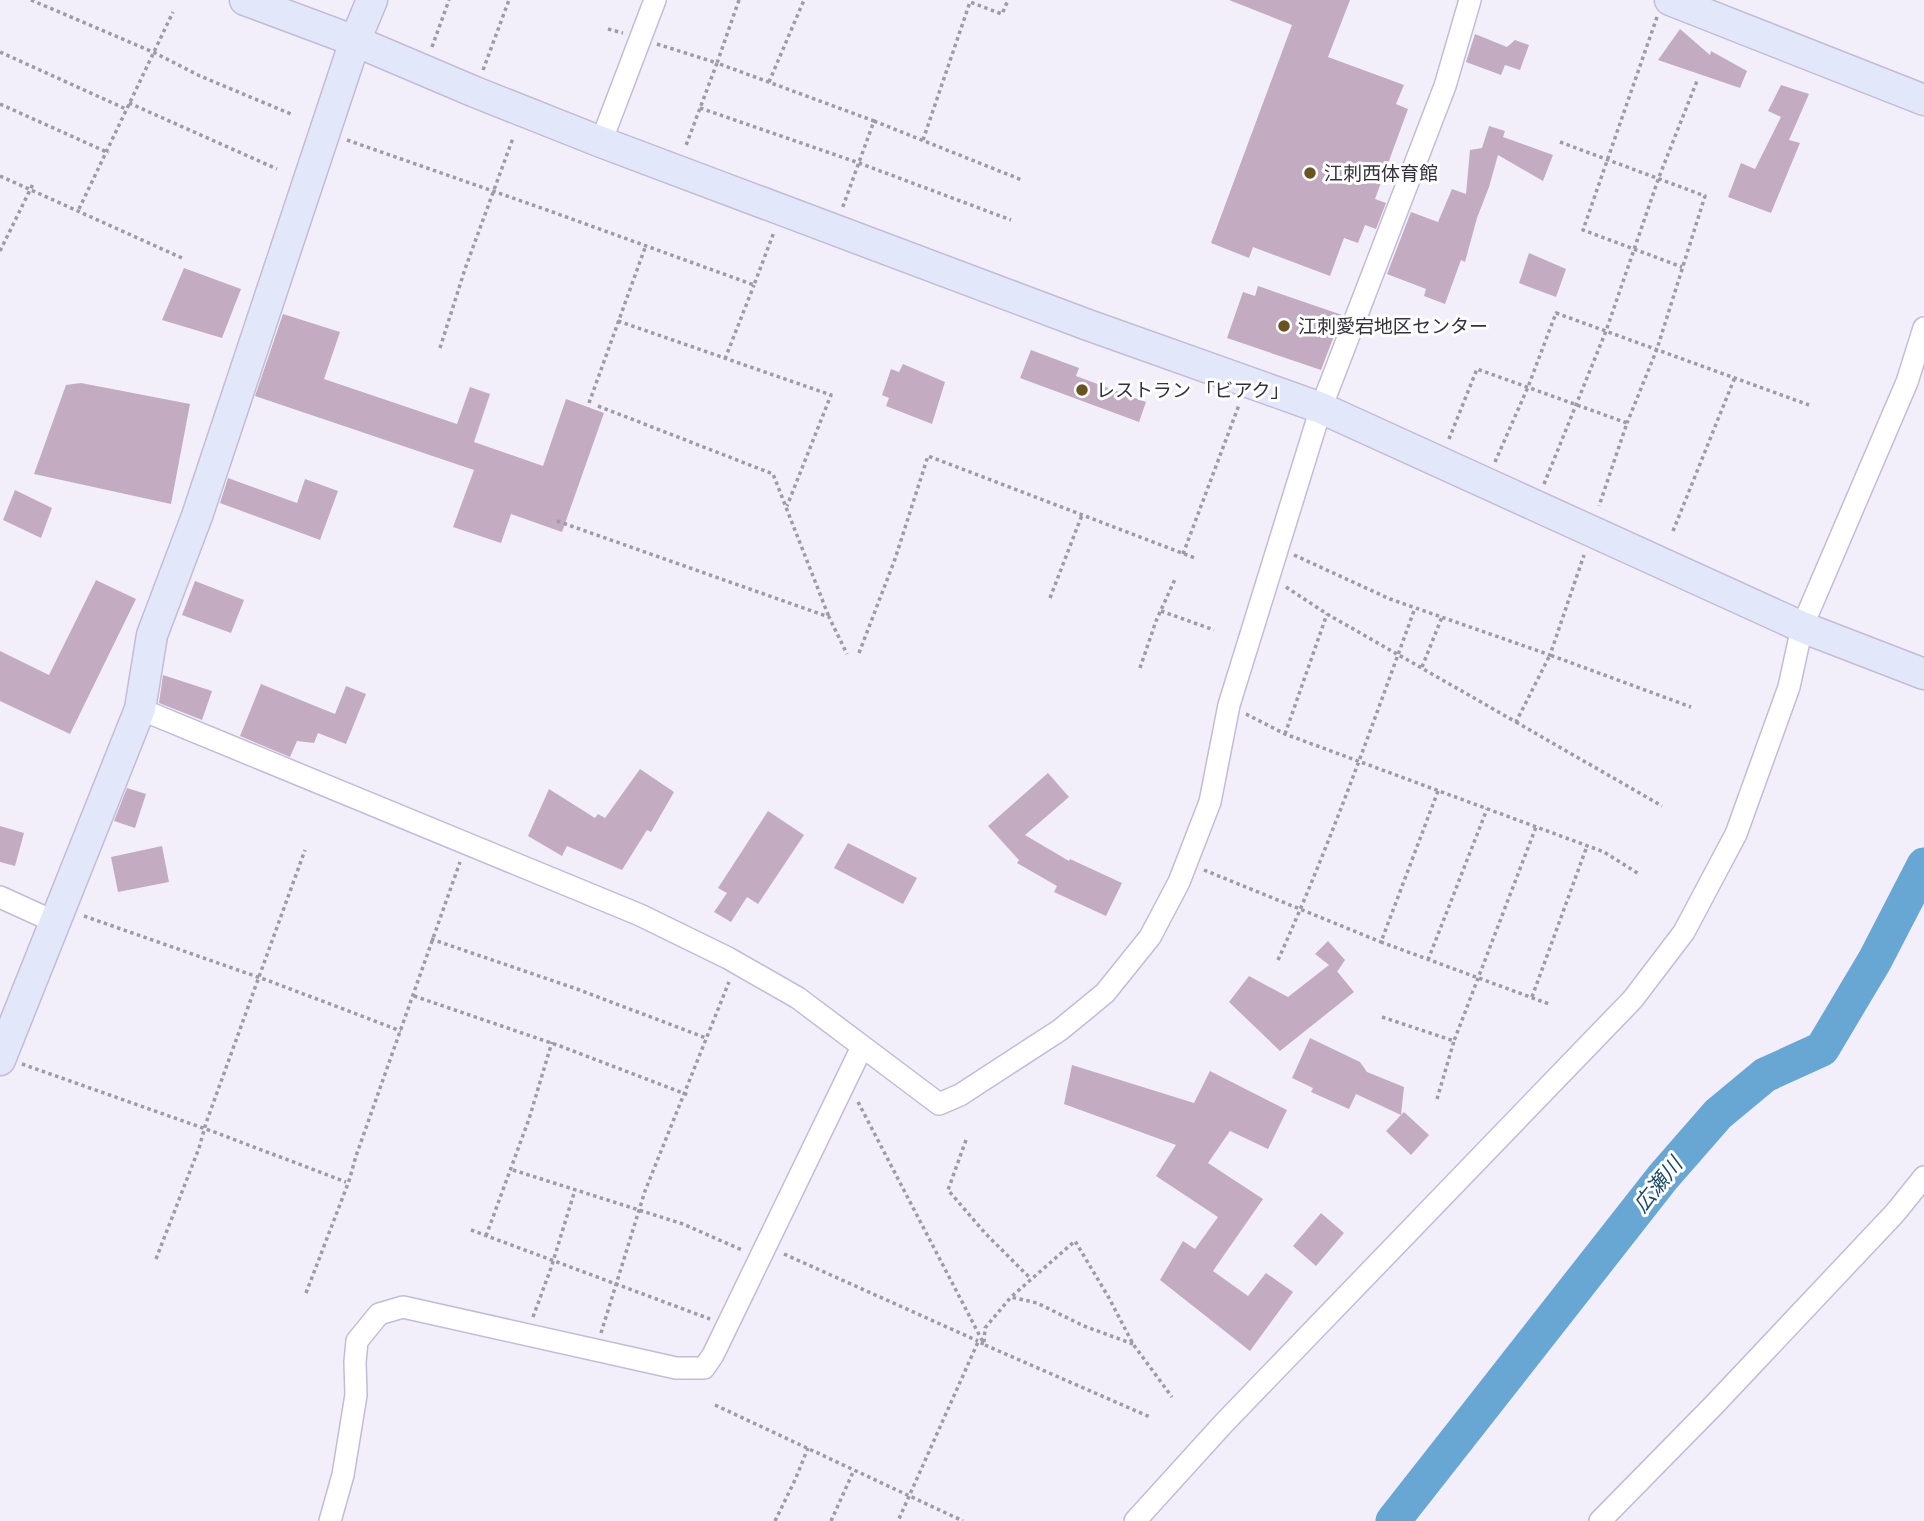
<svg xmlns="http://www.w3.org/2000/svg" width="1924" height="1521" viewBox="0 0 1924 1521" font-family="'Fira Sans Condensed','Noto Sans JP',sans-serif">
  <rect width="100%" height="100%" fill="#f2effb"/>
  <g fill="none" stroke-linecap="round" stroke-linejoin="round">
    <path stroke="#68a7d4" stroke-width="35" d="M1393,1521L1663,1177L1718,1114L1765,1075L1822,1049L1875,960L1924,865"/>
  </g>
  <path fill="#c3acc2" d="M1229,0H1350L1328,57L1404,85L1396,104L1408,109L1375,199L1386,203L1376,229L1365,225L1358,243L1344,238L1330,276L1253,247L1249,258L1211,243L1292,25Z
    M1680,29L1710,55L1711,51L1747,71L1740,88L1658,60Z
    M1475,34L1507,47L1515,40L1529,45L1520,70L1505,65L1501,75L1466,62Z
    M1781,85L1809,94L1789,140L1800,143L1771,213L1728,197L1741,163L1755,169L1781,117L1768,111Z
    M1489,126L1505,131L1503,137L1553,155L1543,181L1498,155L1489,187L1477,218L1465,262L1461,260L1445,304L1424,296L1426,289L1387,274L1411,212L1438,222L1452,189L1466,194L1470,150L1482,148Z
    M1529,253L1566,269L1556,297L1519,283Z
    M184,268L241,289L222,338L162,320Z
    M1258,286L1342,315L1321,370L1227,338L1243,292L1255,296Z
    M283,314L340,332L324,379L457,424L470,387L490,394L474,442L543,466L566,399L604,413L562,532L511,514L501,543L453,527L474,470L255,396Z
    M1031,350L1079,368L1076,376L1146,402L1139,422L1020,378Z
    M903,364L945,382L932,424L886,406L889,398L882,395L891,369L899,372Z
    M81,383L190,404L171,504L34,474L66,385Z
    M228,478L297,503L305,479L338,491L320,540L220,503Z
    M15,490L52,508L41,538L3,520Z
    M96,580L136,599L70,734L0,701V651L49,675Z
    M195,581L244,600L231,633L182,615Z
    M163,675L212,691L202,720L159,703Z
    M261,684L335,714L346,686L366,694L346,744L318,733L314,743L297,741L290,757L240,736Z
    M640,769L674,792L651,832L647,830L622,870L567,846L562,856L528,836L549,789L595,818L598,814L605,818Z
    M1048,773L1069,797L1025,835L1069,861L1070,859L1122,883L1106,916L1054,892L1057,886L1017,863L1019,860L988,826Z
    M127,788L146,794L135,828L114,821Z
    M768,811L804,835L758,904L747,897L731,922L714,912L727,893L718,888Z
    M0,826L24,833L15,866L0,862Z
    M848,843L917,878L903,904L834,868Z
    M162,846L169,882L118,892L111,857Z
    M1328,941L1345,960L1337,972L1336,970L1354,992L1280,1051L1229,1002L1249,976L1288,997L1329,965L1315,954Z
    M1310,1038L1360,1062L1367,1072L1404,1087L1401,1115L1404,1112L1429,1135L1411,1155L1386,1131L1401,1115L1356,1094L1349,1109L1311,1092L1313,1088L1292,1078Z
    M1072,1065L1194,1103L1210,1071L1287,1110L1268,1149L1230,1131L1208,1163L1263,1199L1213,1271L1248,1296L1266,1273L1293,1292L1250,1351L1160,1280L1183,1241L1195,1249L1218,1217L1156,1176L1176,1145L1064,1104Z
    M1321,1213L1344,1233L1316,1266L1293,1246Z"/>
  <g fill="none" stroke-linecap="round" stroke-linejoin="round">
    <g stroke="#c4bbd7" stroke-width="24">
      <path id="street" d="M601,142L655,0
        M140,709L640,915L728,958L798,998L939,1104L960,1095L1060,1030L1105,993L1150,937L1179,882L1210,802L1229,705L1321,408L1445,86L1470,0
        M0,897L55,922
        M330,1521L343,1475L356,1395L355,1362L357,1341L379,1314L403,1307L676,1368H704L713,1355L862,1047
        M1135,1521L1224,1423L1633,999L1684,932L1736,834L1789,687L1802,627L1907,382L1924,328
        M1600,1521L1714,1405L1895,1213L1924,1177"/>
    </g>
    <g stroke="#c4bbd7" stroke-width="33">
      <path id="secondary" d="M245,0L355,41L475,92L601,142L1088,325L1321,408L1802,627L1924,674
        M1670,0L1924,100
        M0,1060L140,709L152,635L197,516L355,41L372,0"/>
    </g>
    <path stroke="#9e9ba6" stroke-width="3.5" stroke-dasharray="3.5 3.5" stroke-linecap="butt" d="M31,0L153,52L200,76L291,114
      M739,0L717,63L874,121L842,209
      M1657,17L1583,230L1682,267
      M608,29L623,33
      M657,44L717,63L685,148
      M432,47L449,0
      M0,52L126,109
      M483,70L509,0
      M769,82L804,0
      M129,103L277,169
      M0,104L109,153
      M700,108L859,163L1011,220
      M874,121L1022,180
      M347,140L547,210L754,285L774,232
      M923,140L970,2L1002,14L1008,0
      M1560,142L1705,196L1657,349L1627,423
      M0,176L182,258
      M79,209L173,12
      M0,251L33,184
      M618,321L831,395L787,506
      M440,348L465,269L513,138
      M725,359L754,285
      M589,403L646,245
      M598,406L773,474L829,617
      M1449,439L1477,369L1627,423L1599,506
      M1495,462L1528,387L1556,313L1809,405
      M1544,484L1606,331L1659,177L1697,81
      M557,521L829,617L847,654
      M1673,531L1735,377
      M1183,554L1239,405
      M1294,555L1390,599L1550,655L1584,555
      M1286,587L1327,614L1516,722L1550,655L1691,707
      M1050,598L1082,515
      M1161,611L1214,630
      M859,653L895,559L928,456L1195,558
      M1422,667L1442,617
      M1140,668L1156,621L1176,577
      M1246,714L1285,734L1604,852L1639,874
      M1516,722L1662,806
      M1285,734L1327,614
      M1438,791L1381,942L1549,1004
      M1204,870L1381,942
      M84,916L272,982L401,1031
      M431,939L577,989L706,1038
      M1278,960C1330,845 1372,726 1415,608
      M1428,960L1487,809
      M414,996L560,1046L688,1095
      M1532,997L1587,846
      M1382,1017L1454,1041L1536,827
      M22,1064L217,1133L346,1182
      M1437,1099L1454,1041
      M858,1102L984,1344L978,1342L898,1521
      M966,1140L948,1190L985,1233L1029,1277
      M513,1170L683,1224L742,1250
      M471,1230L710,1319
      M486,1236L529,1119L552,1042
      M784,1254L978,1341
      M156,1259L199,1148L206,1123L305,850
      M306,1293L349,1181L356,1156L460,862
      M533,1317L551,1268L575,1190
      M601,1333L645,1191L729,982
      M984,1342L985,1328L1011,1297
      M1133,1344L1084,1326L1037,1303L1011,1297L1075,1241L1109,1298L1133,1344L1172,1397
      M985,1345L1150,1417
      M715,1405L963,1521
      M775,1521L795,1480L808,1448
      M831,1521L854,1470"/>
    <use href="#street" stroke="#fff" stroke-width="21"/>
    <use href="#secondary" stroke="#e2e8fa" stroke-width="30"/>
  </g>
  <g fill="#695322" stroke="#fefefe" stroke-width="2.5">
    <circle cx="1310" cy="173" r="7"/>
    <circle cx="1284" cy="326" r="7"/>
    <circle cx="1082" cy="390" r="7"/>
  </g>
  <g text-anchor="middle" stroke-width="6" stroke-linejoin="round" paint-order="stroke">
    <g font-size="19" fill="#34313c" stroke="#fefefe" text-anchor="start">
      <text x="1324" y="180">江刺西体育館</text>
      <text x="1298" y="333">江刺愛宕地区センター</text>
      <text x="1096" y="397">レストラン 「ビアク」</text>
    </g>
    <g font-size="21" font-style="italic" fill="#194968" stroke="#fefefe">
      <text transform="translate(1658 1185) rotate(-51)" y="7">広瀬川</text>
    </g>
  </g>
</svg>
